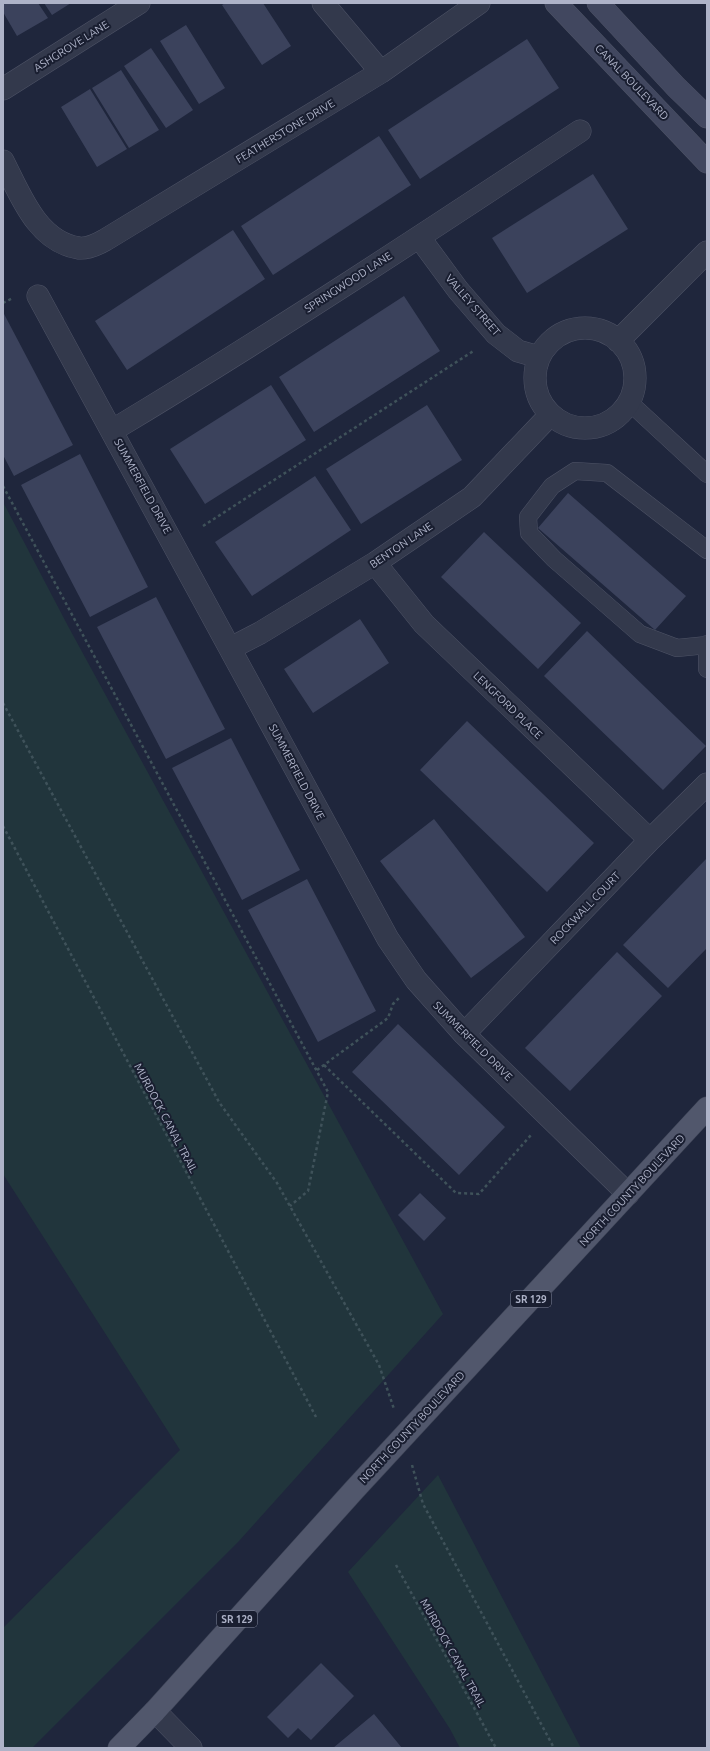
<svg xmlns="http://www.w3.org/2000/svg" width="710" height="1751" viewBox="0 0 710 1751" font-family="Ubuntu,sans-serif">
  <rect width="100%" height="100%" fill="#1f263c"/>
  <path fill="#21353c" d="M3,502L68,626L443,1314L239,1541L32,1748H3V1628L180,1450L3,1174Z
    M438,1475L581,1748H460L450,1729L348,1572Z"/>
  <path fill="#3b425c" d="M3,3H38L48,18L17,36L3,12Z
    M44,3H71L52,15Z
    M225,3H263L291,46L262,65L222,5Z
    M186,25L225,88L199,104L160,41Z
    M527,39L559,88L420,179L388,130Z
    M151,48L193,110L166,128L124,66Z
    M121,70L159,130L129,148L92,88Z
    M90,89L127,149L97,167L61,107Z
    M379,136L411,185L273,275L241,226Z
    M593,174L628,229L527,293L492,238Z
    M233,230L265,279L127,370L95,321Z
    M404,296L440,351L314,432L279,377Z
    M3,312L73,445L14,476L3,455Z
    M271,385L306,440L205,504L170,449Z
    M427,405L462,460L361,524L326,469Z
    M80,454L148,587L90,617L21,485Z
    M315,476L351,530L252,596L215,542Z
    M568,493L686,596L655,630L538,528Z
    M484,532L581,623L538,669L441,577Z
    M156,597L225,729L166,759L97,627Z
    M360,619L389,663L313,713L284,669Z
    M587,631L706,746L663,790L544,676Z
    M467,721L594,843L547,892L420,770Z
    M231,738L300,870L242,900L172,768Z
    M434,819L525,937L471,978L380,861Z
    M707,858V948L668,988L623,945Z
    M307,879L376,1011L318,1042L248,910Z
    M617,952L662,996L570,1091L525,1048Z
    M398,1024L505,1127L459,1175L352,1072Z
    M420,1193L446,1218L424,1241L398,1215Z
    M321,1663L354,1696L311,1740L298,1728L288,1738L267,1717Z
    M374,1714L402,1748H333Z"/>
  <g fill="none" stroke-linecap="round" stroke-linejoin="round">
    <g stroke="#4e5366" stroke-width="18">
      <path id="service" d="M629,402L707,474
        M707,550L607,473L575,471L552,486L528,517L529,533L554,559L640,634L677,648L707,645
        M707,644V669"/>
    </g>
    <g stroke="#4e5366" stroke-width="23">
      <path id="minor" d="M323,3L381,72
        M3,89L139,3
        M3,161C20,194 37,242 79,248C88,249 98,244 105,240L381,72L479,3
        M419,237L458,290L496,334L518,351L539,357
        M38,296L388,939L416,980L464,1034L628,1194
        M535 378a50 50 0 1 1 100 0a50 50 0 1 1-100 0Z
        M618,341L707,252
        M113,430C271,335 426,233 580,131
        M375,563L424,624L650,840
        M231,648L260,633L375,563L472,497L550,415
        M464,1034L650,840L707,784
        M155,1711L191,1748"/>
    </g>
    <g stroke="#4e5366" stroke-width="23">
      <path id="secondary" d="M556,3L707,162
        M598,3L676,87L707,117"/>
    </g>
    <g stroke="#3c4255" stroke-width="23">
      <path id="primary" d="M119,1748L155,1711L355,1489L707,1108"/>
    </g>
    <path stroke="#3f525a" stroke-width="2.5" stroke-dasharray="3 3" stroke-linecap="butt" d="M3,303L13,298
      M3,486L328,1092L308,1191L290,1206
      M203,526L475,350
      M3,703L219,1102L277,1183L379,1365L394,1409
      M3,826L316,1417
      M324,1065L456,1193L479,1194L531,1135
      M317,1070L388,1018L393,1004L399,998
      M412,1465L423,1504L554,1748
      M396,1565L496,1748"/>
    <use href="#service" stroke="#33394c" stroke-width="17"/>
    <use href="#minor" stroke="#33394c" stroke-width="22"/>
    <use href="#secondary" stroke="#41475f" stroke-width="22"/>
    <use href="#primary" stroke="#51576c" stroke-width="22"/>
  </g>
  <g text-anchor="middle" stroke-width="4" stroke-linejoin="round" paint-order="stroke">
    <g fill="#191e30" stroke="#81869a" stroke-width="1">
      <rect x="511" y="1291" width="40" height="16" rx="3"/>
      <rect x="217" y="1611" width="40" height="16" rx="3"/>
    </g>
    <g font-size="10" font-weight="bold" fill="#aeb3c8">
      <text x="531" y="1303">SR 129</text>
      <text x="237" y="1623">SR 129</text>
    </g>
    <g font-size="11" fill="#aeb3c8" stroke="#191e30">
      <text transform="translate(71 46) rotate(-32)" y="4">ASHGROVE LANE</text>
      <text transform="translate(632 82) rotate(46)" y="4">CANAL BOULEVARD</text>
      <text transform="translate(285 131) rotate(-31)" y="4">FEATHERSTONE DRIVE</text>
      <text transform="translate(348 282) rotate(-33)" y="4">SPRINGWOOD LANE</text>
      <text transform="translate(473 305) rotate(49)" y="4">VALLEY STREET</text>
      <text transform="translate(143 486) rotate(61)" y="4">SUMMERFIELD DRIVE</text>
      <text transform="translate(401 545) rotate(-34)" y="4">BENTON LANE</text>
      <text transform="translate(508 705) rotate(44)" y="4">LENGFORD PLACE</text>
      <text transform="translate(297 772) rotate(62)" y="4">SUMMERFIELD DRIVE</text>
      <text transform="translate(585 908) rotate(-46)" y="4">ROCKWALL COURT</text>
      <text transform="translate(473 1041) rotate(45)" y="4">SUMMERFIELD DRIVE</text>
      <text transform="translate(166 1118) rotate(62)" y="4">MURDOCK CANAL TRAIL</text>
      <text transform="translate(632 1190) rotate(-47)" y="4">NORTH COUNTY BOULEVARD</text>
      <text transform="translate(412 1427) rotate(-47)" y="4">NORTH COUNTY BOULEVARD</text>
      <text transform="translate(453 1653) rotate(61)" y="4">MURDOCK CANAL TRAIL</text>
    </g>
  </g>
  <rect width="710" height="1751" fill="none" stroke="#aeb3c8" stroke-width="8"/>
</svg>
